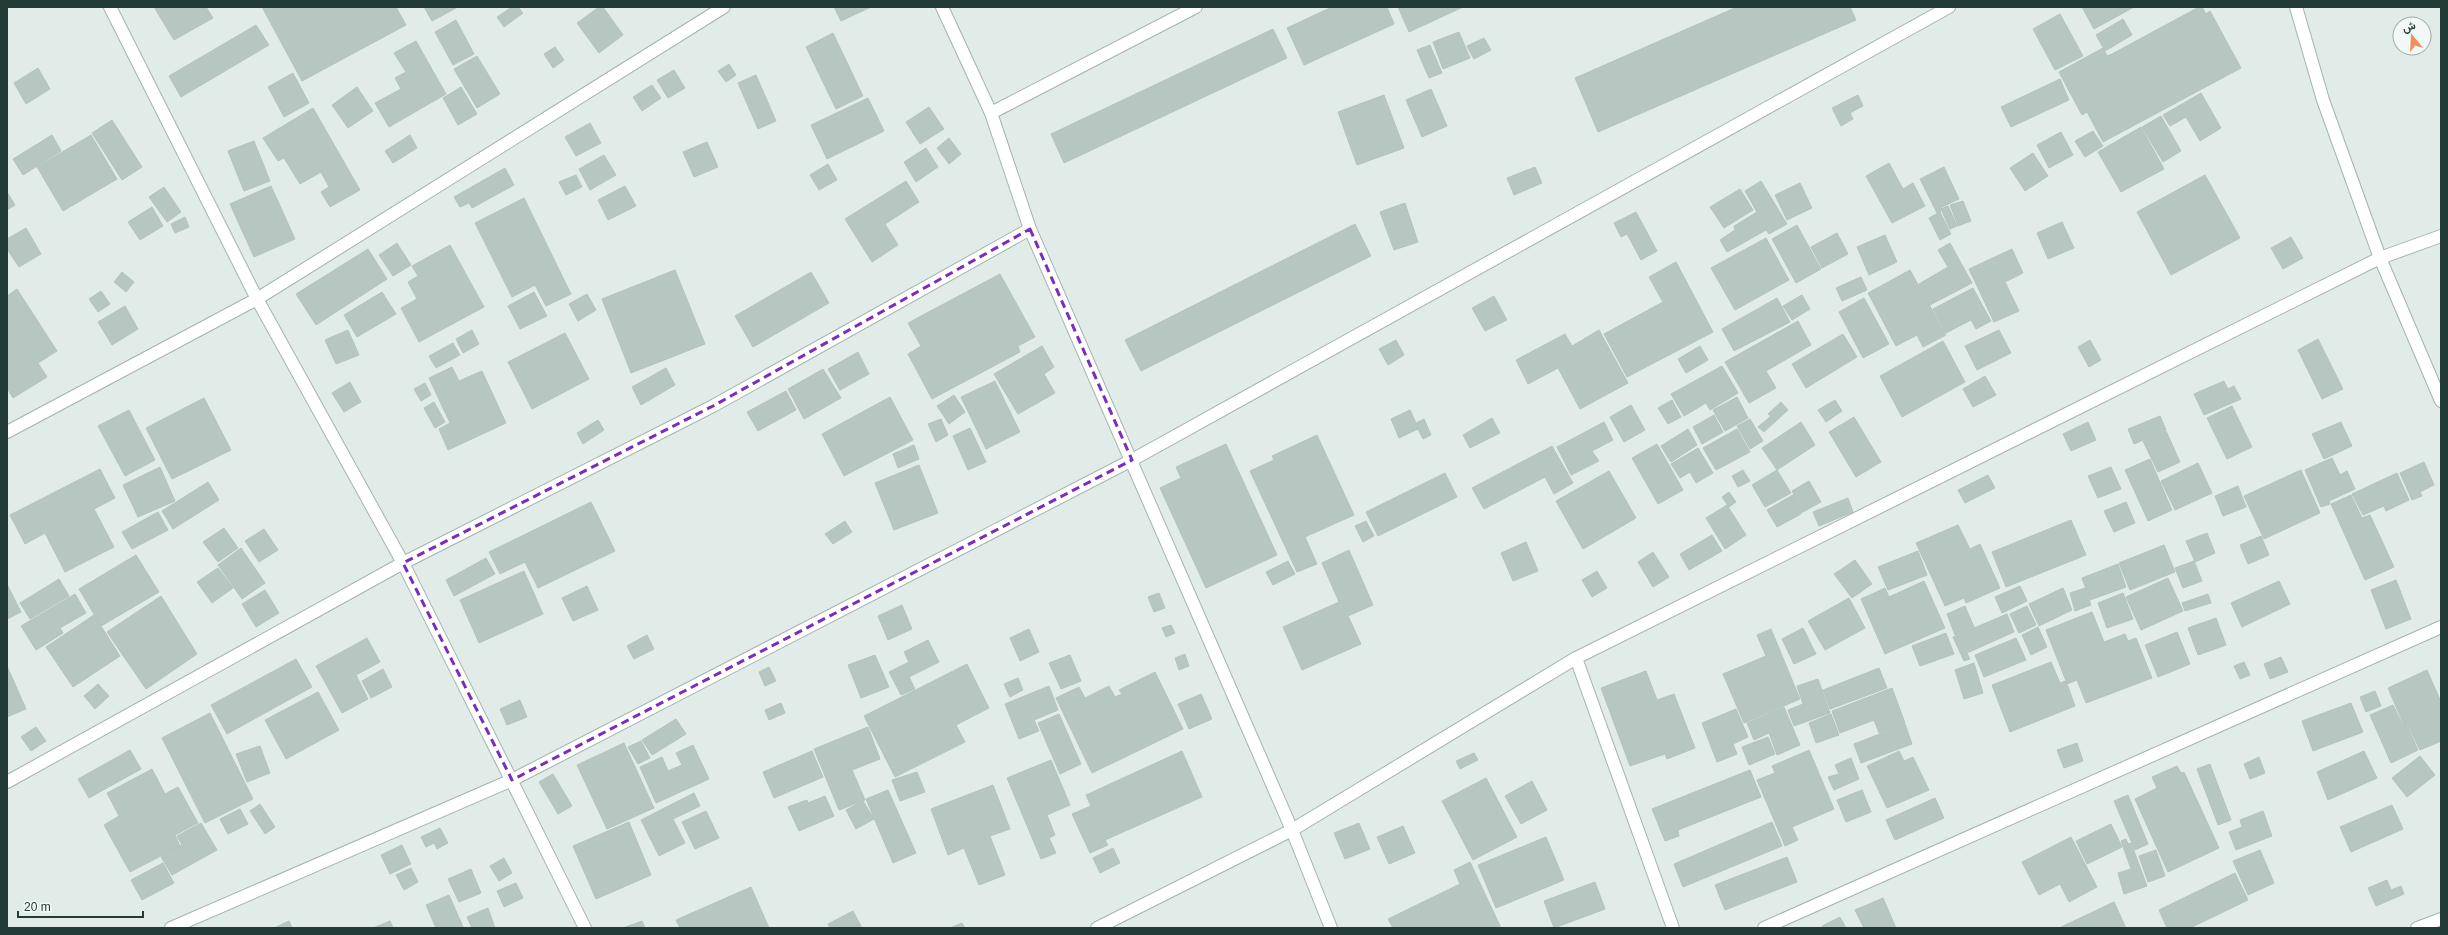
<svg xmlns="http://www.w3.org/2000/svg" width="2448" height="935" viewBox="0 0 2448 935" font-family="Helvetica,Vazirmatn,sans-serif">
  <rect width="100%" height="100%" fill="#e1ebe8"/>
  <path fill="#b6c6c1" stroke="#b3c4bf" d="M154,7H206L213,18L174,40Z
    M262,7H396L406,25L302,81Z
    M424,7H458L432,21Z
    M512,7H518L523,13L504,27L497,17Z
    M599,7H603L623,35L599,53L577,23Z
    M834,7H871L841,21Z
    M1332,7H1387L1394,24L1304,65L1287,28Z
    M1398,7H1463L1409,32Z
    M1737,7H1850L1856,20L1598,132L1575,78Z
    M2082,7H2134L2094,29Z
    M2199,7H2202L2206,14L2210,11L2241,68L2103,142L2087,112L2082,115L2059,72L2103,48L2107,56L2112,54Z
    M2060,14L2083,56L2055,70L2033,29Z
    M2123,19L2132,35L2105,51L2096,35Z
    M456,20L474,54L453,65L435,32Z
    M256,25L269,45L181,97L169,76Z
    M1273,29L1287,58L1064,163L1051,134Z
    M1459,32L1470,58L1443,69L1433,42Z
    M833,33L863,96L836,109L806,47Z
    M1484,38L1491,50L1474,59L1467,46Z
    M416,41L446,94L389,127L375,103L401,89L395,78L406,72L394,53Z
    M1430,45L1442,73L1429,78L1417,50Z
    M555,47L564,60L553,68L544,54Z
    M477,56L500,94L477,108L454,69Z
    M729,64L736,75L726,82L718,71Z
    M38,68L50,89L26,104L14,83Z
    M674,70L685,88L668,98L657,80Z
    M293,73L309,103L284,117L268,87Z
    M756,75L776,121L758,129L738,83Z
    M2060,79L2069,100L2011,127L2001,107Z
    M652,85L661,98L642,111L633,97Z
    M357,87L373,111L348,128L332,105Z
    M461,87L477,114L458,125L443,98Z
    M1431,89L1447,126L1422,137L1406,100Z
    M2201,93L2221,128L2200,141L2186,117L2170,126L2163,115Z
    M1384,95L1404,148L1357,165L1338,112Z
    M1858,95L1863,106L1850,113L1853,119L1841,126L1832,108Z
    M868,98L884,131L827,159L811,125Z
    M929,107L944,129L920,144L906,122Z
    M313,108L360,190L330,207L321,192L329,187L321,172L300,184L284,158L278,161L263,138Z
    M2161,116L2181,151L2163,162L2142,127Z
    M112,120L142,167L122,180L92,133Z
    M590,123L601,143L576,156L565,137Z
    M2141,127L2164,169L2121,192L2098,152Z
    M2093,131L2103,146L2085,157L2075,141Z
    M2061,132L2073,155L2049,168L2037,145Z
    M52,135L61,151L23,175L13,159Z
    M91,135L117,179L63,211L37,167Z
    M410,135L417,148L393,163L385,151Z
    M949,138L961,154L949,164L937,148Z
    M254,141L270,181L244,191L228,151Z
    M707,142L718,167L694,177L683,152Z
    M926,148L938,167L916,182L904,162Z
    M2033,153L2048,176L2025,191L2010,168Z
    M604,155L616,175L590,190L579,169Z
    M1889,163L1903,189L1913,183L1925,206L1892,223L1866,176Z
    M828,164L837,180L819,190L810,175Z
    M1535,167L1542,183L1514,195L1507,178Z
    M1944,167L1959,199L1940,208L1941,211L1937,213L1920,179Z
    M505,168L514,185L472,208L469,203L460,207L454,197Z
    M576,175L582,187L566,195L559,182Z
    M2205,175L2240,238L2171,275L2137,212Z
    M906,181L919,202L885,224L898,245L872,262L845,219Z
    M1761,181L1787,224L1769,234L1766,230L1727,252L1720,240L1735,230L1734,226L1757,212L1745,191Z
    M1800,183L1812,208L1787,220L1775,195Z
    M271,186L295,239L254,257L230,204Z
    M625,186L636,206L608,220L598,200Z
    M164,187L181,212L167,222L149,197Z
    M1740,189L1753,210L1724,228L1710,207Z
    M7,192L15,205L7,210Z
    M524,198L571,294L546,306L535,285L512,297L475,223Z
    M1963,201L1971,221L1958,226L1950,205Z
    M1405,203L1418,242L1394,250L1380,212Z
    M1948,206L1957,226L1950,229L1941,209Z
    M152,207L163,226L140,240L128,222Z
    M1636,212L1657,251L1641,260L1627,234L1621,237L1614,223Z
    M1940,212L1951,234L1940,240L1929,218Z
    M185,217L189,227L175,233L171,224Z
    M2062,222L2074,248L2048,259L2037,233Z
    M1355,224L1371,256L1141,371L1125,340Z
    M1797,225L1821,269L1796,283L1772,239Z
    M26,228L41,254L19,267L7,249V239Z
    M1837,233L1848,254L1822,268L1811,247Z
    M1885,235L1897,262L1869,275L1857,247Z
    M2291,237L2303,258L2283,269L2271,248Z
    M1766,238L1789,280L1735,310L1711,268Z
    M397,243L411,265L393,276L379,255Z
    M1950,243L1972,283L1930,305L1919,284L1948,267L1938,250Z
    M450,245L484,307L419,342L401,308L417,299L408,282L418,276L412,266Z
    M368,249L387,279L316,325L296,294Z
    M2012,249L2023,273L2005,282L2019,311L1994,322L1969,269Z
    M1676,262L1713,332L1627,377L1604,334L1663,302L1649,277Z
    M675,270L705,344L631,373L602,299Z
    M1910,270L1946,335L1923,347L1917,335L1896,346L1868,293Z
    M122,272L134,282L126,292L114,282Z
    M811,272L829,303L753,347L735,316Z
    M1000,274L1035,337L1018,346L1020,352L932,399L908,354L921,346L908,323Z
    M1861,277L1867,290L1842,301L1836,288Z
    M1973,288L1991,321L1976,329L1971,320L1946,333L1933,309Z
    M17,289L57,351L38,363L47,377L13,398L7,388V296Z
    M101,291L110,304L98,312L89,299Z
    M382,292L396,314L357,337L344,315Z
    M534,292L547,316L520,329L508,306Z
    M587,294L596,310L578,321L569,304Z
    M1802,295L1810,309L1792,320L1783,306Z
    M1494,296L1507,320L1485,331L1472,308Z
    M1777,298L1790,322L1734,351L1722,329Z
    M1864,298L1889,344L1863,358L1839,312Z
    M125,306L138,329L112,345L98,322Z
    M1798,321L1811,345L1766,371L1776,388L1749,403L1725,362Z
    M348,330L359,355L336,364L325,340Z
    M472,330L479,344L463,353L456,339Z
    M1599,330L1628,383L1580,409L1558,368L1528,384L1516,360L1565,334L1572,346Z
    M1999,330L2011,353L1977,370L1965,346Z
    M565,333L589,379L532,409L508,362Z
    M1843,334L1857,357L1806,388L1792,364Z
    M2318,339L2343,389L2322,399L2298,350Z
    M1396,340L1404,355L1388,365L1379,349Z
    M2090,340L2101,360L2089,367L2078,347Z
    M1943,341L1965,382L1902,417L1880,376Z
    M453,343L460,355L436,368L429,356Z
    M1042,346L1054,367L1044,374L1055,393L1018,414L994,374Z
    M1700,346L1708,360L1686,373L1678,359Z
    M858,352L869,374L840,390L828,369Z
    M1722,366L1738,393L1710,410L1706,403L1684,416L1671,394Z
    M452,367L459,381L482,371L506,423L448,450L439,429L450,423L429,378Z
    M666,368L675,385L641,405L632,387Z
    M823,369L841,398L804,419L788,389Z
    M1985,376L1996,395L1973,407L1963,389Z
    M995,381L1020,432L986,449L961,397Z
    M2224,381L2228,389L2234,386L2241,399L2204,415L2194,394Z
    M350,382L361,402L344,412L332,393Z
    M425,383L431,395L421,401L414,389Z
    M786,391L796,410L758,431L747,412Z
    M954,395L965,412L949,424L937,406Z
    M890,397L913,440L844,476L822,434Z
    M1737,397L1748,418L1725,431L1713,410Z
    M204,398L231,450L172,479L146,428Z
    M1672,400L1681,417L1668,424L1658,408Z
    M1835,400L1842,411L1826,422L1818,410Z
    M434,402L445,422L435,428L424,408Z
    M1781,402L1788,410L1764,432L1758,427L1771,416L1768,414Z
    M1631,405L1645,430L1624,442L1610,417Z
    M2232,406L2252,447L2227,459L2207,418Z
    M129,410L155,460L125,476L98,426Z
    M1410,410L1416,423L1424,419L1431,435L1423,439L1418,429L1399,438L1391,419Z
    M1714,415L1723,432L1702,444L1693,427Z
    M2160,416L2166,430L2134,444L2128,429Z
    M1854,417L1881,462L1856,477L1829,432Z
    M1492,418L1500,433L1470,448L1463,435Z
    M941,419L948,435L936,442L928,424Z
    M1750,419L1763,441L1750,449L1737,426Z
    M598,420L604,430L583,444L577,433Z
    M1604,422L1613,440L1592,451L1599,461L1571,475L1557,447Z
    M1801,422L1815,445L1777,470L1762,448Z
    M2088,422L2096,440L2071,451L2063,434Z
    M2341,422L2352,446L2324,459L2312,434Z
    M970,428L986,462L968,470L953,436Z
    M1688,429L1697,445L1671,462L1661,446Z
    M1737,429L1750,452L1716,470L1703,448Z
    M2166,431L2180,462L2158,472L2143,441Z
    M1317,435L1354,515L1305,537L1317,564L1297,572L1250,471L1274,460L1272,456Z
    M1226,444L1277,555L1206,588L1160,488L1181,478L1176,467Z
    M1657,444L1683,490L1658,504L1632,458Z
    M914,445L919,459L898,468L893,454Z
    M1552,446L1573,483L1554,494L1545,477L1484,509L1472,488Z
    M1698,448L1713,473L1696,483L1690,472L1680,478L1671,464Z
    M2332,458L2340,475L2347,471L2355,489L2329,501L2330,504L2321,507L2305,470Z
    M2150,459L2172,510L2148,521L2125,470Z
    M2424,462L2434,485L2420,492L2422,496L2412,500L2400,473Z
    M2198,463L2212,493L2175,510L2161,481Z
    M919,465L938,513L894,530L875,483Z
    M160,467L175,501L138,517L123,485Z
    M2111,467L2121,489L2098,498L2088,476Z
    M100,469L115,498L94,509L114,547L65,572L45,533L25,544L10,515Z
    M1743,470L1750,481L1738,487L1732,476Z
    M1777,470L1791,493L1765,507L1752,485Z
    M2301,470L2320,513L2264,539L2244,496Z
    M1609,471L1636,518L1583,549L1556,501Z
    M1445,473L1457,497L1378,536L1366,512Z
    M2397,473L2409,500L2386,511L2384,506L2363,515L2352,494Z
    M1988,475L1995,488L1965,503L1958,490Z
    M1809,481L1821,502L1801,513L1791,496L1794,494L1792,491Z
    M208,482L219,500L173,529L162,511Z
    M2238,486L2246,507L2223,516L2215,496Z
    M1729,492L1736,502L1729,507L1722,497Z
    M2351,495L2362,518L2370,515L2394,567L2365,580L2331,504Z
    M1791,496L1801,514L1777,527L1767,510Z
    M1848,498L1853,512L1819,526L1813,512Z
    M591,502L615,551L538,588L525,562L500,574L489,552Z
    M2126,502L2135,523L2114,532L2104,511Z
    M1727,505L1746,535L1725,549L1706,518Z
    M158,512L168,530L132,549L122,532Z
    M2071,520L2086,555L2006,587L1992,552Z
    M845,521L852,532L833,544L825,534Z
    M1366,521L1374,536L1363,542L1355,526Z
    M1958,525L1970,549L1980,544L2000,588L1966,603L1964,598L1945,606L1916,543Z
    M224,528L238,548L218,562L203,542Z
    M264,529L278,550L259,562L245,541Z
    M2207,533L2215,553L2195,562L2186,541Z
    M1712,535L1722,551L1689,570L1680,554Z
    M2261,536L2269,555L2248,564L2240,545Z
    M1526,542L1538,571L1513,581L1501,553Z
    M2164,545L2175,572L2130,590L2119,563Z
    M241,548L265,583L242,599L218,565Z
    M1349,550L1373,605L1348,616L1361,644L1302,670L1283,627L1339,602L1322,563Z
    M1918,551L1927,575L1888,590L1878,567Z
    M1653,552L1669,577L1653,587L1638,562Z
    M136,555L159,592L101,626L79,589Z
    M486,558L495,574L454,596L446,580Z
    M1855,560L1872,584L1852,598L1834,574Z
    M1288,561L1295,574L1273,585L1266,572Z
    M2194,561L2202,581L2183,588L2175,568Z
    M2118,564L2126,587L2090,600L2082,578Z
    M218,568L233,588L212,603L197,582Z
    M524,571L543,614L479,643L460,600Z
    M1597,571L1607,588L1592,597L1582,580Z
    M2168,578L2183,611L2141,630L2126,597Z
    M59,579L69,596L30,619L20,603Z
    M2396,580L2411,619L2386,629L2371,590Z
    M1924,581L1945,628L1885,654L1861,599L1885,588L1889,597Z
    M2279,581L2290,604L2242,627L2231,603Z
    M7,584L21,612L7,619Z
    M587,586L598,610L573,621L562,598Z
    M2020,586L2027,601L2002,613L1995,597Z
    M2063,588L2072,610L2039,626L2029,604Z
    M2085,588L2091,605L2075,611L2070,593Z
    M265,590L279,613L256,627L242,604Z
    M1159,593L1165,608L1154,612L1148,597Z
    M2123,593L2133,619L2107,628L2098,603Z
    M75,594L86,613L60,628L63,633L36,650L21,626Z
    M2208,594L2211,603L2185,611L2182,603Z
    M161,596L197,654L146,689L107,632Z
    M1849,598L1865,628L1825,650L1808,621Z
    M902,605L912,629L888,640L878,616Z
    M1965,606L1974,627L1955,635L1947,614Z
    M2027,606L2036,625L2019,633L2010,614Z
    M2092,612L2104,642L2125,634L2128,641L2136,638L2152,678L2086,703L2077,680L2067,684L2066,681L2046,630Z
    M2007,614L2014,632L1967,653L1970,659L1964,661L1953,637Z
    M94,615L120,656L73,687L46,647Z
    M2216,618L2226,645L2198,655L2188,628Z
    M1171,625L1175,633L1166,637L1162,628Z
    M2038,627L2047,647L2031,655L2022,635Z
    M1803,628L1816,654L1794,664L1782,639Z
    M1029,629L1039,652L1020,661L1010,638Z
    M1771,629L1800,699L1744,723L1723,674L1766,656L1757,635Z
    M2177,632L2190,664L2158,677L2145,645Z
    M1946,633L1954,654L1920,666L1912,646Z
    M647,635L654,649L634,659L627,646Z
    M367,638L380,662L356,675L368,699L342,713L316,666Z
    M2016,638L2026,660L1984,677L1975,655Z
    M928,640L939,662L909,677L915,689L901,695L889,672L909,662L904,652Z
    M1185,654L1189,666L1179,670L1175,658Z
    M875,655L889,687L861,698L848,665Z
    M1070,655L1081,681L1061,689L1049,663Z
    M2281,657L2288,672L2270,679L2264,664Z
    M296,659L312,687L227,734L211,705Z
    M2051,662L2060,683L2066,681L2075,706L2010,732L1992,685Z
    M2244,662L2250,675L2240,679L2234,666Z
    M1974,663L1983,693L1964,699L1955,670Z
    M967,664L989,708L956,725L965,742L895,777L864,716Z
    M7,666L26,709L7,717Z
    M769,667L776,681L765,686L759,672Z
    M1879,668L1887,688L1830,709L1823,690Z
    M383,669L392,687L371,698L362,681Z
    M2427,670L2441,702V741L2420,750L2407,723L2404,725L2388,688Z
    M1646,671L1657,700L1674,694L1695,748L1667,759L1665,754L1630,766L1601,688Z
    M1155,672L1183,729L1092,773L1056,698L1079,687L1085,698L1109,686L1115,697L1122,694L1119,690Z
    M1018,678L1023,690L1010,697L1004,684Z
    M1818,679L1830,713L1794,726L1788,710L1803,704L1797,686Z
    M98,684L109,696L95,709L84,696Z
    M1049,686L1058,710L1034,720L1039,731L1019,739L1005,704Z
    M1892,688L1905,723L1879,733L1874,720L1840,733L1832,711Z
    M2375,691L2381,706L2366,712L2360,697Z
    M318,692L339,730L286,759L265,720Z
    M1201,694L1212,719L1189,729L1178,704Z
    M520,700L527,717L507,725L500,709Z
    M781,703L785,713L769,720L765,710Z
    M2351,703L2363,732L2313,751L2302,721Z
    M2393,705L2403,725L2406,723L2418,750L2391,763L2370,715Z
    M1784,707L1800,745L1777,755L1769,733L1754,740L1747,723Z
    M1736,709L1748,737L1733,744L1737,754L1717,762L1702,723Z
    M210,713L253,799L205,823L162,738Z
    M1059,714L1081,764L1060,774L1038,723Z
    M1831,714L1839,735L1816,743L1809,723Z
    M676,719L686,734L652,755L642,740Z
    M1905,724L1912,744L1861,763L1854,744Z
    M36,727L46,741L31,751L21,737Z
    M868,727L880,759L852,770L865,800L839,810L814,749Z
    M1768,737L1775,754L1749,765L1742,747Z
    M641,741L650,758L638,764L628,747Z
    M624,743L654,808L607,829L577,765Z
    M2077,743L2083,761L2064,768L2057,750Z
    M693,745L709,779L656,803L640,767L662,757L668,771L682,765L676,753Z
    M260,746L270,773L247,782L236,754Z
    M130,750L141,769L89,798L78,779Z
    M1809,750L1834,809L1792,827L1798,840L1785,846L1757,780L1775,773L1772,766Z
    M812,751L823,777L774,798L763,772Z
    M1182,751L1202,797L1105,840L1108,845L1090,853L1072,814L1091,806L1086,795Z
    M1899,751L1904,761L1913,757L1929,790L1887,808L1867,766Z
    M2364,751L2377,778L2328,800L2317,772Z
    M1474,753L1478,760L1460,769L1456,761Z
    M2420,756L2435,775L2407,797L2392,778Z
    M2259,757L2265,773L2250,779L2244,764Z
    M1851,758L1859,779L1834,790L1828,777L1839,774L1835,765Z
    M1051,760L1070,805L1047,815L1055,835L1049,838L1056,853L1041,859L1007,778Z
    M2210,764L2231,820L2218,825L2197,769Z
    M2177,766L2181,773L2184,772L2219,848L2168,872L2135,799L2157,788L2152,777Z
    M152,769L165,794L178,787L198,823L175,835L180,846L130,872L104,825L119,816L107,793Z
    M1750,770L1761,797L1678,830L1679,836L1665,841L1652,809Z
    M917,772L925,792L900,801L892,780Z
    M553,774L572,806L558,814L539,782Z
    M1486,778L1517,837L1473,860L1442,801Z
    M1532,781L1547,810L1521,824L1505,796Z
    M993,785L1010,829L990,836L1005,875L979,885L964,848L948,855L931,809Z
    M888,790L916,853L893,863L866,799Z
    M1862,790L1871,812L1846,822L1837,800Z
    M694,793L700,806L673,819L685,843L659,856L641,820Z
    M2128,795L2148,844L2135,850L2114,801Z
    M825,796L834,816L799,831L788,807L807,800L808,803Z
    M1935,798L1944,818L1895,840L1886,820Z
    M863,801L874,819L856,829L846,810Z
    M260,804L275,827L265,834L250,811Z
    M2392,805L2403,829L2351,852L2340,827Z
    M240,809L248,824L228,834L220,819Z
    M706,811L719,838L695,849L682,822Z
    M2263,811L2272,836L2236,850L2229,832L2242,827L2240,820Z
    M629,822L651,875L596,899L573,846Z
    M1772,822L1782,846L1683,887L1674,864Z
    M201,823L217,850L172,875L161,857L182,845L177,836Z
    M1359,823L1370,849L1345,859L1334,833Z
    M2111,824L2122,847L2087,864L2076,841Z
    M1403,826L1415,853L1389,864L1377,837Z
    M440,828L448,843L437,849L434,843L426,847L421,837Z
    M1546,837L1564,880L1496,908L1478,865Z
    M2071,837L2097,887L2069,902L2060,884L2039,895L2022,862Z
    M2126,839L2128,844L2131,843L2147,886L2124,894L2118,873L2131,869L2121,841Z
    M402,845L411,864L390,874L381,855Z
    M1113,848L1120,863L1100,873L1093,858Z
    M2156,850L2165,876L2148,882L2139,856Z
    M2260,850L2274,883L2248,895L2233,861Z
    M1787,857L1797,882L1725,910L1715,885Z
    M504,858L512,873L499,881L490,866Z
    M1470,862L1501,928H1393L1388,919L1460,884L1454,870Z
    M163,863L174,883L142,900L131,880Z
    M411,868L418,882L404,890L396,875Z
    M471,869L481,893L459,902L448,879Z
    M2235,873L2248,900L2190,928H2167L2159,910Z
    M2387,880L2391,890L2401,886L2404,894L2376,906L2368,888Z
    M1595,882L1605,909L1554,928L1544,901Z
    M516,883L523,898L504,907L497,891Z
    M751,887L769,928H680L676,920Z
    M449,895L463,927L461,928H436L426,905Z
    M1883,898L1896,928H1864L1855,910Z
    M2114,902L2126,928H2059Z
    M488,908L495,928H472L467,917Z
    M853,911L862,928H830L828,924Z
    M1840,917L1846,928H1823L1822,926Z
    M289,921L292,928H274Z
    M390,921L393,928H373Z
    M642,921L645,928H623Z
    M962,923L965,928H950Z"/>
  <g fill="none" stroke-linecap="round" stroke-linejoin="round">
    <g stroke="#a4b3af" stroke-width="14">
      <path id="minor" d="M110,7L257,299L403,563L585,928
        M942,7L991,113L1030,229L1292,830L1331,928
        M2296,7L2323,100L2380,258L2441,401
        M991,113L1196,7
        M7,432L257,299L724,7
        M1576,658L1673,928
        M7,782L403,563L713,406L1030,229
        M171,928L512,780L1132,460L1949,7
        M1097,928L1292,830L1576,658L2380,258L2441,236
        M1764,928L2441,627
        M2417,928L2441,919"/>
    </g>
    <use href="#minor" stroke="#fff" stroke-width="12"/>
  </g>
  <path fill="none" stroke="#7b2cbf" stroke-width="3" stroke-dasharray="8 5" stroke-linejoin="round" d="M1030,229L1132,460L512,780L403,563L713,406Z"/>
  <rect width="2448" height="935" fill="none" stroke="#223b37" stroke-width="16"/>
  <g transform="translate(2412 36) rotate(342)"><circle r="19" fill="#f1f8f5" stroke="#9eaca9"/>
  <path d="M0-3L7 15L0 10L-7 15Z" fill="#ee8f5c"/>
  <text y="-6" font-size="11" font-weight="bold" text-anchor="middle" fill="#223b37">ش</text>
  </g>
  <path d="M18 911v6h125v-6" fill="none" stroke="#223b37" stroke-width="2"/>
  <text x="24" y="911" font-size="12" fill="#223b37" stroke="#f1f8f5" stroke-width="3" paint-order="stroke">20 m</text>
</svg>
